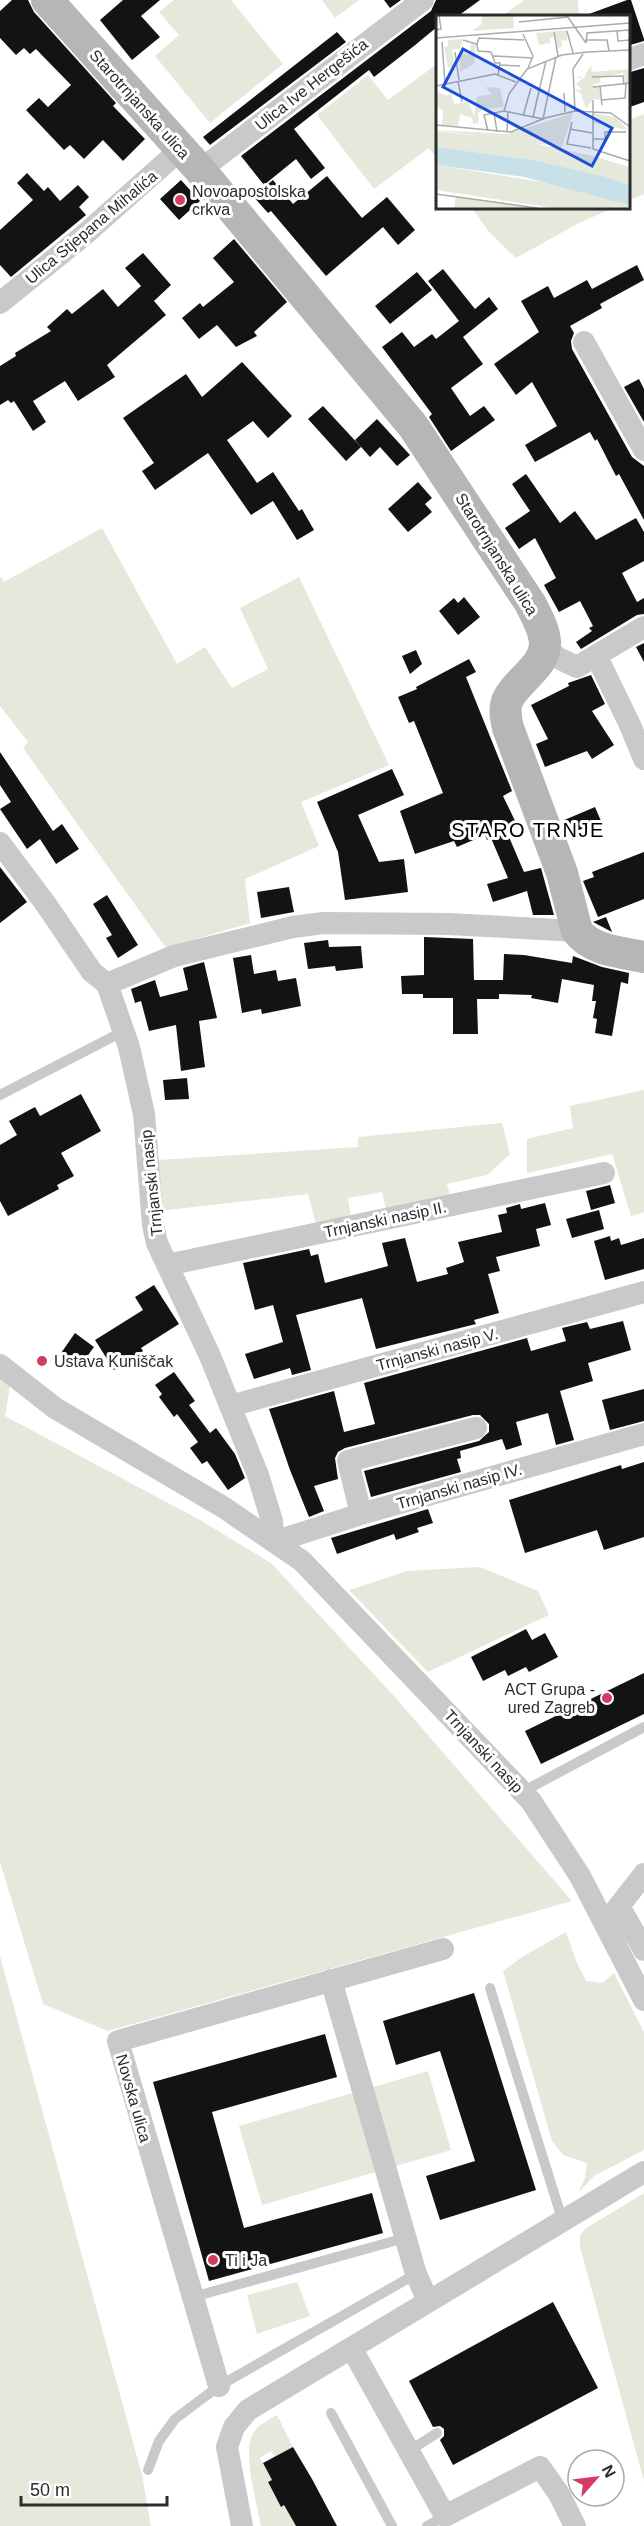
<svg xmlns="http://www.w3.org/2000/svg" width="644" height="2526" viewBox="0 0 644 2526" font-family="Arial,sans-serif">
  <rect width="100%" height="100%" fill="#fff"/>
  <path fill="#e5e9db" d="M174,0H231L283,64L210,123L155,56L179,35L159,12Z
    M322,0H359L335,18Z
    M524,0H578L579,16H502Z
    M437,64V159L429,148L374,189L317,115L368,75L388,100Z
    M644,114V194L628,201V120Z
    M471,207H615L577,224L516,258L490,233Z
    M102,528L177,664L205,647L232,688L268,669L240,608L299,577L389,765L301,802L319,846L245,879L250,923L166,948L23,748L28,742L0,706V576L4,582Z
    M644,1090V1212L631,1216L612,1154L527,1173V1139L573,1128L570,1106Z
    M502,1123L510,1154L487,1175L447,1184L450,1196L386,1210L382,1192L348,1198L351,1217L316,1224L308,1194L159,1211L158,1160L358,1147V1137Z
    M0,1375L10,1386L5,1416L200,1520L271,1563L394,1696L572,1901L108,2031L43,2004L0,1862Z
    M480,1567L538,1591L549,1615L428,1672L349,1590L407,1571Z
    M566,1932L577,1963L586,1981L602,1983L614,1973L644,2032V2150L594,2176L578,2193L585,2178L587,2163L563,2155L552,2141L503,1971L522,1957Z
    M0,1956L142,2475L151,2526H0Z
    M428,2071L451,2150L262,2205L239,2126Z
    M644,2193V2481L580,2247V2235L585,2229Z
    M297,2282L310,2316L257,2334L247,2295Z
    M277,2415L293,2447L275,2457L271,2451L260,2458L272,2480L268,2483L281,2506L284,2505L296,2526H261C257,2503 241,2451 254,2432C259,2424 269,2420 277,2415Z"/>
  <path fill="#131313" d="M12,0H28L34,12L116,103L113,106L145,139L123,161L103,140L84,159L70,145L64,150L26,110L39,98L48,107L71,85L36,49L30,54L24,48L16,55L0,38V11Z
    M123,0H160L141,16L160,37L132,60L100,20Z
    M384,0H401L390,8Z
    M436,0H480L458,16H437V27L414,46L374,77L369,70L294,129L325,168L311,179L296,159L264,185L241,156L431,11Z
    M627,0H631L644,39V41L627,46V16H589V14Z
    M337,32L346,42L210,145L203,137Z
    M644,68V102L627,108V73Z
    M27,173L44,191L48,187L60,201L78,185L89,197L79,207L86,215L11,277L0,265V230L33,200L17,183Z
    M327,176L362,218L387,197L415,230L398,245L383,227L326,276L271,211L268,213L253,196L273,180L293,204Z
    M181,180L200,201L179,220L160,199Z
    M234,239L287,302L254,332L257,336L236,347L217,325L199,339L182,318L200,303L203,307L234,282L213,258Z
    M143,253L171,285L154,301L166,315L107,365L115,377L78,401L65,381L33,401L46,422L33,431L14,401L11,403L8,400L0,405V366L16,356L15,353L51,331L47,327L67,309L72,314L103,289L118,307L141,286L125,268Z
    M637,265L644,280L600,304L602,308L570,326L574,333L571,341L572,349L632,457L644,466V520L619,474L616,476L597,439L595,441L590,432L535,462L525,445L557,426L532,382L516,395L494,364L539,332L521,301L548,286L554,298L587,280L592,289Z
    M443,269L475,309L489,297L498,309L463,337L483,364L451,388L470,416L484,406L495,420L451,451L429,417L432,414L382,347L402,332L414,347L432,334L436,339L459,321L428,281Z
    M417,272L432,290L390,324L375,306Z
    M242,362L292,416L268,438L253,421L227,440L257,483L273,472L299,511L302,509L314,530L297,540L273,501L251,515L208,453L155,490L142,471L154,463L123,418L186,374L202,397Z
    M639,379L644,389V422L624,387Z
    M323,406L361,447L346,461L308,419Z
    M377,419L410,455L397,466L380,447L370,457L355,440Z
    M526,474L560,523L575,511L596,540L636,518L644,532V561L622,573L637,602L644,598V614L637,615L581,649L576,642L592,631L589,628L593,626L580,601L559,612L544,585L556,578L535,538L519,549L505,528L530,511L512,484Z
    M418,482L432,498L425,504L432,512L408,532L388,509Z
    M464,597L480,617L458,635L439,611L454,598L458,603Z
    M644,643V662L636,647Z
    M416,650L422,664L410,674L402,656Z
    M469,659L476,672L466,677L512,791L503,796L517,825L506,830L524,872L541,868L554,915H533L527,891L493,902L487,884L508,878L491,838L487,840L485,835L457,847L454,841L415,854L400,811L443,793L414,721L409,723L398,697L417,689L416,687Z
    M591,675L605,704L592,711L614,745L592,759L587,751L545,767L536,744L548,739L531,705L569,686L568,683Z
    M0,752L53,831L62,824L79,849L56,864L40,839L27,849L0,809L11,802L0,785Z
    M392,769L404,795L358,815L379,862L404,859L408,892L345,900L338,852L317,802Z
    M595,807L601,821L567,835L562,821Z
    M644,852V899L598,917L583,881L594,877L592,872Z
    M0,867L27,902L0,923Z
    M289,887L294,912L261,918L257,892Z
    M107,895L138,945L118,958L106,938L112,935L93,904Z
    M606,917L612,932L593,922Z
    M424,937L473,939L474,980H503L504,954L524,955L572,963L573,956L602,967L629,973L628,984L621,982L612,1036L595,1033L597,1019L593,1018L596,1001H592L594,985L562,979L558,1003L531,998L532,995L499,994V999H477L478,1034H453V998H423V994H402L401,976L424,975Z
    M328,940L329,947L361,946L363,968L336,971L335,966L308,969L304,943Z
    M251,955L254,974L276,970L278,981L296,978L301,1006L262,1014L261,1009L242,1013L233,958Z
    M204,962L217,1018L199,1021L205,1067L181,1071L176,1025L149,1031L141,1001L135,1003L131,989L155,980L160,997L188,990L183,968Z
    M187,1078L189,1099L165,1100L163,1080Z
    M81,1094L101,1131L61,1153L74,1176L57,1185L59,1189L8,1216L0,1201V1145L17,1135L9,1121L35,1107L40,1116Z
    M610,1185L615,1203L591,1210L586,1191Z
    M545,1203L551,1225L536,1229L540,1246L496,1257L500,1271L488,1274L499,1313L474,1320L476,1324L376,1349L362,1298L296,1315L311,1370L292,1375L290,1368L254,1379L245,1354L283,1342L273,1305L255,1310L243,1263L309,1249L311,1256L318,1254L325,1283L388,1266L382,1243L405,1238L417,1282L448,1274L446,1268L464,1262L458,1242L502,1232L498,1215L507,1213L506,1208L520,1204L521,1209Z
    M599,1210L604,1229L572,1238L566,1219Z
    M610,1236L611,1241L619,1238L621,1245L644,1238V1269L605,1280L594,1241Z
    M154,1285L179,1324L141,1348L143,1351L114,1370L95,1340L143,1310L135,1297Z
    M623,1321L631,1350L588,1363L593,1381L560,1391L574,1440L556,1445L548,1413L516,1422L522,1445L506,1450L502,1439L460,1451L461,1458L457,1459L461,1472L371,1497L364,1471L479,1441L489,1432V1424L480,1415H473L345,1448L338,1452L335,1458L338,1479L314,1486L324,1511L309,1517L290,1470L269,1409L334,1391L344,1432L375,1424L364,1383L527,1338L531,1351L566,1341L562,1328L587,1322L590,1329Z
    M75,1333L94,1347L78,1369L59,1356Z
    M174,1372L195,1401L189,1405L210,1433L216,1428L235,1454L245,1478L228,1490L207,1461L202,1464L190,1448L198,1442L177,1414L174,1417L159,1397L162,1394L155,1385Z
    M644,1389V1421L610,1430L602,1400Z
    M644,1462V1537L604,1550L597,1530L525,1553L509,1500L621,1465L622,1469Z
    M428,1509L433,1523L417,1528L419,1532L396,1540L394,1534L337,1554L331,1538Z
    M526,1629L532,1640L545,1633L558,1657L529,1672L526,1667L508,1676L505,1670L483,1681L471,1657Z
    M644,1673V1714L541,1764L525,1731Z
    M474,1993L536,2190L440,2220L426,2176L475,2161L440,2051L396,2065L383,2021Z
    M325,2034L337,2077L212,2112L244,2228L372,2193L383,2233L209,2281L153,2082Z
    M553,2302L598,2388L453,2465L440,2440L444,2436V2429L440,2426L433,2427L409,2381Z
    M293,2447L312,2479L337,2526H296L284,2505L281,2507L268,2482L272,2480L263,2463Z"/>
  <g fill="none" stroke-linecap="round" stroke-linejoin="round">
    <path stroke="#c9c9c9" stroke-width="10" d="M0,1095L124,1031
      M522,1792L644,1727
      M490,1988L563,2222
      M193,2297L405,2238
      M331,2413L392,2526
      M409,2451L437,2433
      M148,2470L159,2441L175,2419L219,2386L416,2274
      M427,2526L445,2516"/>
    <path stroke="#c9c9c9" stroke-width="22" d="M628,60L644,54
      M200,170L423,0
      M0,303L83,236L181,149
      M584,342L644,450
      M545,646L558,658L577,667L644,627
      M597,657L630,725L644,759
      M0,843L45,903L92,972L107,984L129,1047L144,1114L153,1225L157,1243L210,1356L258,1475L272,1521L274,1542L361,1514L644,1434
      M107,984L174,956L293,927L323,923L449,924L577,931
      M167,1265L604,1173
      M0,1365L55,1408L223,1507L302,1561L531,1801L580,1876L644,2000
      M230,1406L644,1292
      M361,1514L348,1461L476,1428
      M619,1906L644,1950
      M605,1924L644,1874
      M331,1980L416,2274L428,2301
      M352,2349L445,2516L540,2467L559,2494L575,2526
      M219,2386L118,2041L443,1949
      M242,2526L227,2447L234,2427L248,2410L644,2172"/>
    <path stroke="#b6b6b6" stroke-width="32" d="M47,0L200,170L413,426L530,603C536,615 544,628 545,642C546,667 516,680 507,701C504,710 506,719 508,728L562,873L577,931C592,951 621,952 644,957"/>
  </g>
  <g fill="#d43d62" stroke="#fff" stroke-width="2">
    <circle cx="180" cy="200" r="6"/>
    <circle cx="42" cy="1361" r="6"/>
    <circle cx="607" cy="1698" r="6"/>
    <circle cx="213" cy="2260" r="6"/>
  </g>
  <g text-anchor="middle" stroke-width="6" stroke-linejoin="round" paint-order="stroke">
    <g font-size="16" fill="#2c2c2c" stroke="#fff">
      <text transform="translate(311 84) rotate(-38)" y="6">Ulica Ive Hergešića</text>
      <text transform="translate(140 104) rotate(48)" y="6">Starotrnjanska ulica</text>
      <text transform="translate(91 227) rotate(-40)" y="6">Ulica Stjepana Mihalića</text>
      <text transform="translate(497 554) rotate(58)" y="6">Starotrnjanska ulica</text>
      <text transform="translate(151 1183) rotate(-96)" y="6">Trnjanski nasip</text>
      <text transform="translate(385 1219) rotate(-12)" y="6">Trnjanski nasip II.</text>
      <text transform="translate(437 1349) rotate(-15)" y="6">Trnjanski nasip V.</text>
      <text transform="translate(459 1486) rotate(-16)" y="6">Trnjanski nasip IV.</text>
      <text transform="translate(484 1751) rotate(47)" y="6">Trnjanski nasip</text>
      <text transform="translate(134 2098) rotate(74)" y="6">Novska ulica</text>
    </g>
    <g font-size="16" fill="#2c2c2c" stroke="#fff" text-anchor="start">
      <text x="192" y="197">Novoapostolska<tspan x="192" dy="18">crkva</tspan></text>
      <text x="54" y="1367">Ustava Kuniščak</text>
      <text x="595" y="1695" text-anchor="end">ACT Grupa -<tspan x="595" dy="18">ured Zagreb</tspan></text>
      <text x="225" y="2266">Ti i Ja</text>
    </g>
    <g font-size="20" letter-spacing="1.5" fill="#000" stroke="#fff">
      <text x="528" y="837">STARO TRNJE</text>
    </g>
  </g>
  <g transform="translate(436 15)">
    <rect width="194" height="194" fill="#fff"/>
    <path d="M46,0H77L78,13L36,16L45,10ZM131,15V26L125,25L126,32L121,33L119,21L114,23L115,28L103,30L100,18ZM26,24L25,33L16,35L19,52L12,53L8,32L12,31V25ZM35,28L40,29L38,49L24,57L23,38L33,40ZM155,50L156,57L193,54V68L190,69L187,58L164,63V68L156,70L163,72L165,85L157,84L150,94L145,79L138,74L146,75L140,68L151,61L144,63L139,62H148ZM50,72L64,73L68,92L47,94L42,98L43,108L37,109L36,103L24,99L22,111L6,110L7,96L0,90L2,77L11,81L15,77L18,89L32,87L38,101L41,82L55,79ZM137,98L126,132L0,115L71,119ZM157,98L179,102L192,115L158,108ZM0,116L87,126L157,141L193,152V170L92,144L0,132ZM0,150L131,171L193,190V193H118L0,175ZM20,181L99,193H18Z" fill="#e5e9db"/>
    <path d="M0,132L92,144L169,162L193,170V190L88,162L0,150Z" fill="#c8e0e7"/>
    <path fill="none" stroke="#ababab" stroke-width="1.5" d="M131,1L150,28M83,7L132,2M0,15L5,14L3,0M131,16L137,38M181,16L182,26L194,25M118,17L122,41M87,19L97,41L92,53M0,23L194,8M27,25L41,29L42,36L55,37L59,48H64L62,60M151,25H171L173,36M6,27L9,69M150,28L151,18L194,15M41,29L43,23L88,25M19,37L23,65M152,37L194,35M57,41L97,43M64,50L84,51M156,62L187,61L188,70M22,66L26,87M0,71L59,59L80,67M164,71L166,90M157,72L194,68M128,78L129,97M157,85V134L194,146M165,85L189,83L190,69M68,96L73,79L91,54L126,40L152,37M139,96L137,54L147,39M58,98L61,117M87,101L95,73M97,102L110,46M136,107L131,129L155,133M0,110L75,117L109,103L139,96L175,98L194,112M134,114L156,118M52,116L48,100L68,96L107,104L120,42M71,117L72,97M157,124H169V117H190M0,179L101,193"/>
    <path fill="#1d4ed8" fill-opacity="0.15" stroke="#1d4ed8" stroke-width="3" d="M27,34L176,113L156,151L7,72Z"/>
    <rect width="194" height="194" fill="none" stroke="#2c2c2c" stroke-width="3"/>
  </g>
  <g transform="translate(596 2478) rotate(62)"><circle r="28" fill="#ffffff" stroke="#ababab" stroke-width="1.5"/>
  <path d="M0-4.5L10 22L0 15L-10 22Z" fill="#d43d62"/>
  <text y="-9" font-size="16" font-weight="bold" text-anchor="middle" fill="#2c2c2c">N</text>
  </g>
  <path d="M21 2496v9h146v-9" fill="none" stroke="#2c2c2c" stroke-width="3"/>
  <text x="30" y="2496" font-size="18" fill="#2c2c2c" stroke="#ffffff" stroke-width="4.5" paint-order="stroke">50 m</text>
</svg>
